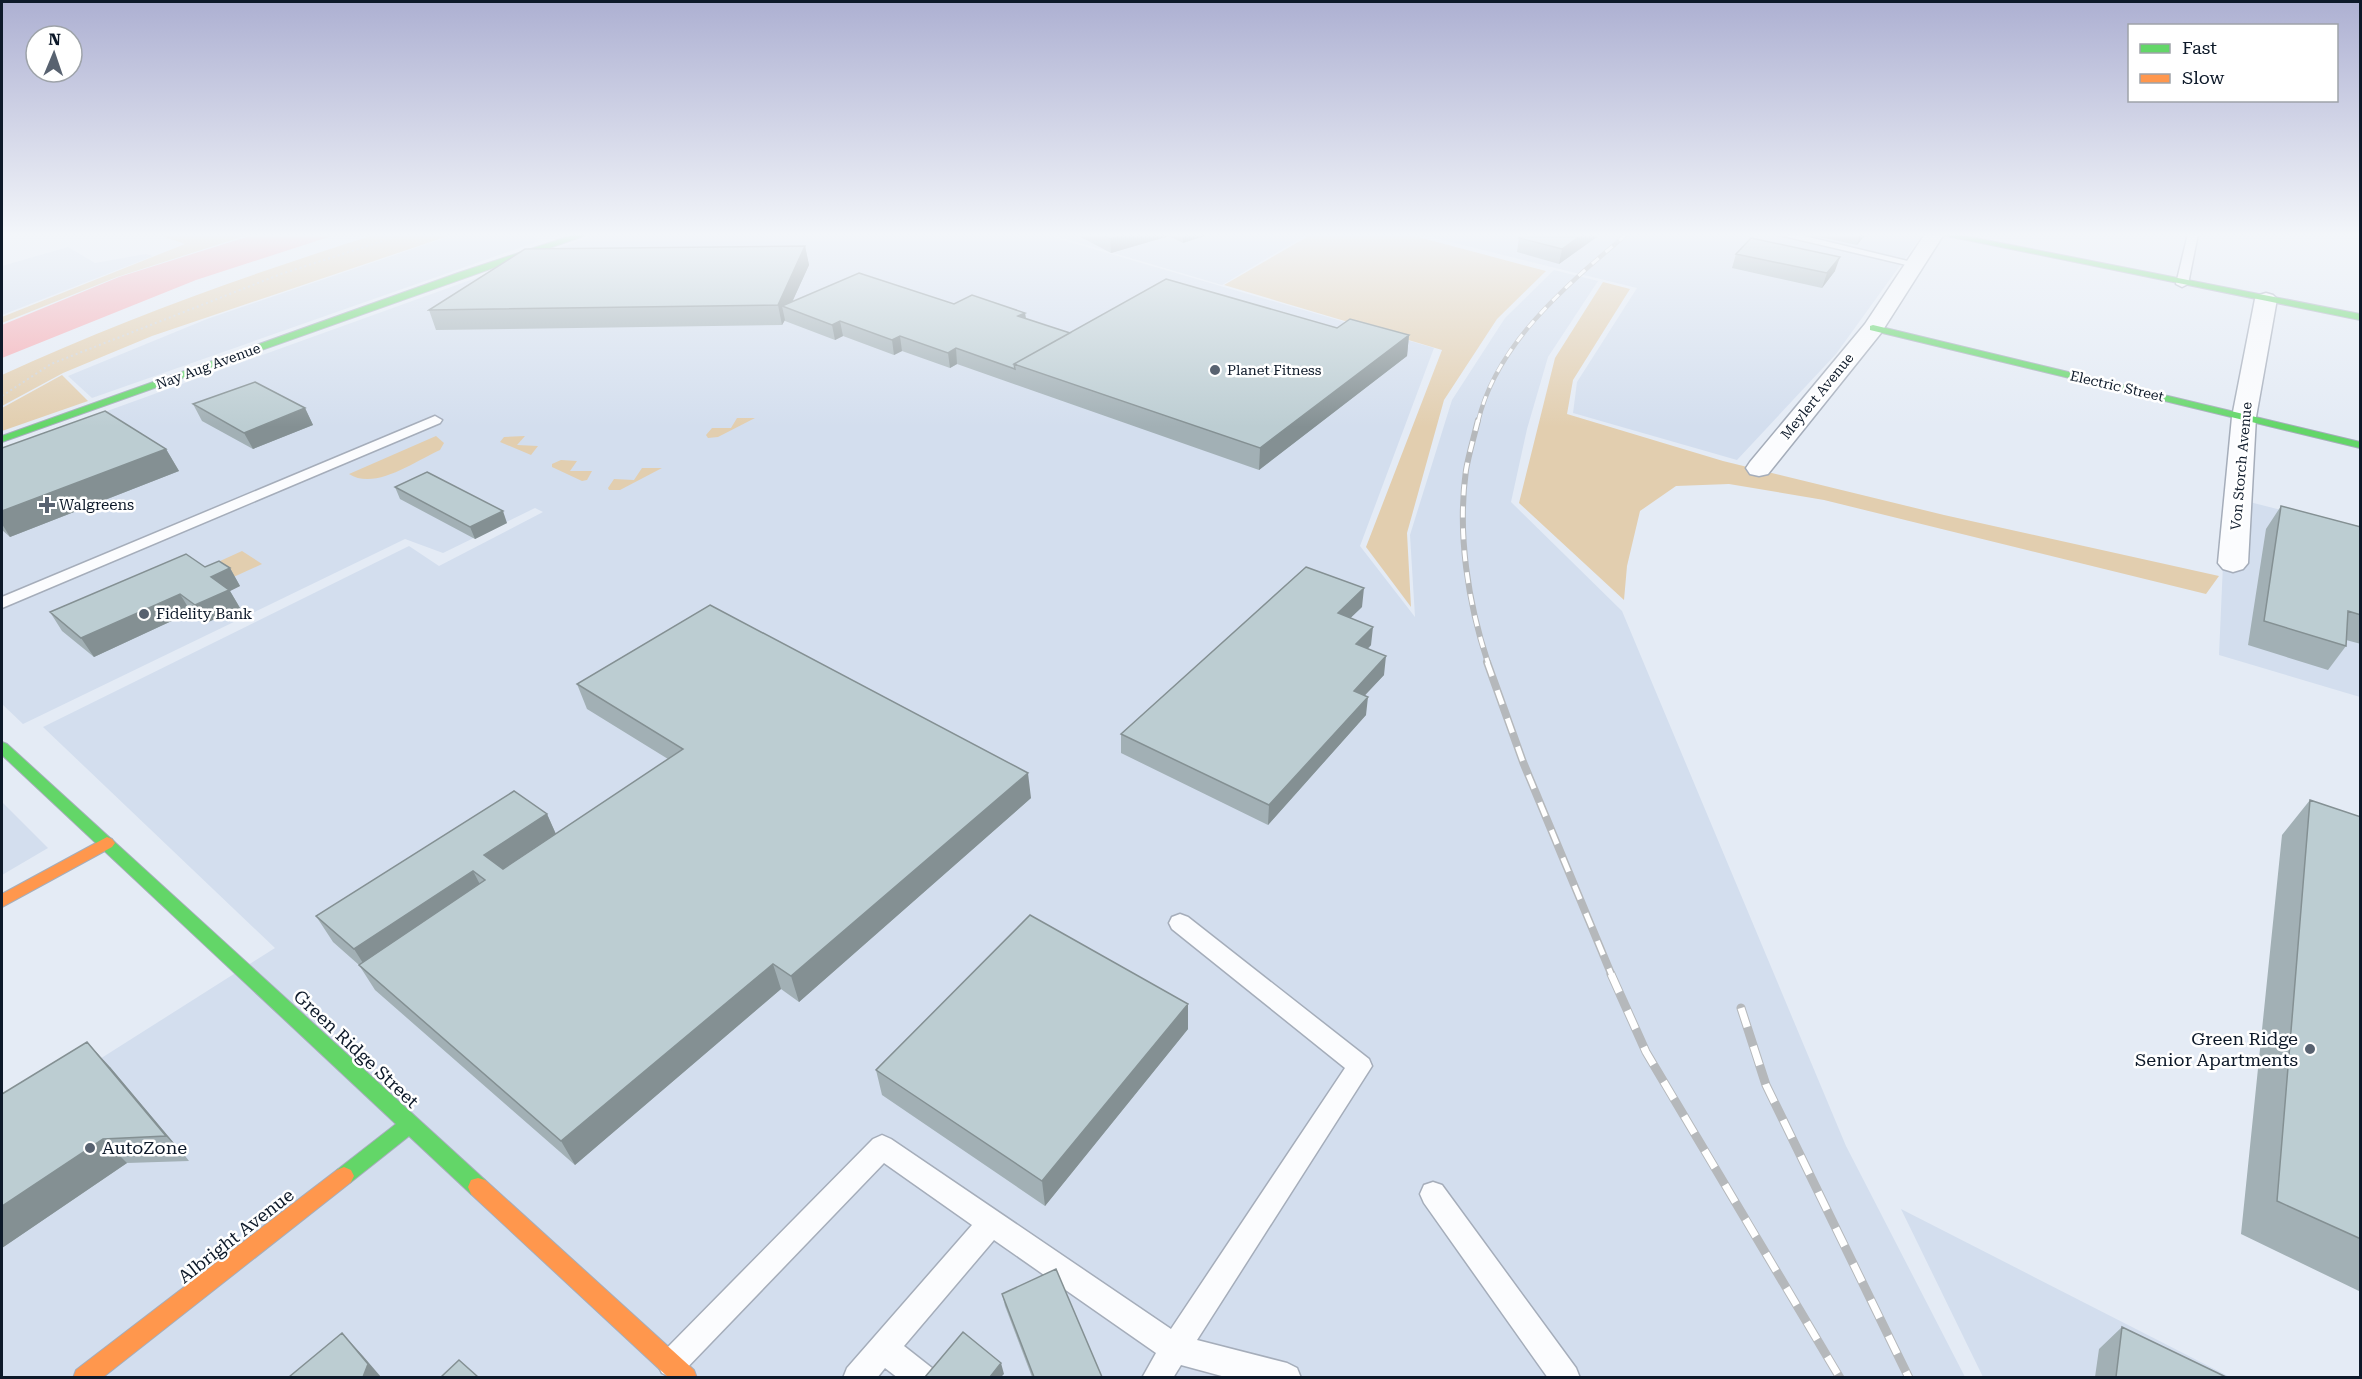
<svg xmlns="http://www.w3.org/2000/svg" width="2362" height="1379" viewBox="0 0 2362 1379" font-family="'Roboto Serif',serif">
  <rect width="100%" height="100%" fill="#e4ebf5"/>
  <path fill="#d3deee" d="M457,234H531L539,241L92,398L68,376L207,319Z
    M598,234H1042L1434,348L1360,546L1415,617L1410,535L1452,400L1505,318L1554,270L1598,281L1548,357L1527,429L1511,502L1622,611L1846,1146L1965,1377H2V1121L275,948L43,727L409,546L439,566L543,512L535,508L443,553L405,539L23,724L2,704V449Z
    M1049,234H1308L1222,285Z
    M1418,234H1920L1922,235L1836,354L1737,460L1573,413L1577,382L1637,288Z
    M68,247L95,263L146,254L153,256L2,315V266Z
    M2226,496L2360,530V697L2219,655Z
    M2,802L48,848L2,875Z
    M1901,1209L2230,1377H1983Z"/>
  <path fill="#e2ceaf" d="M156,234H251L117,277L2,323V317L185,244Z
    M377,234H454L152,336L63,373L2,406V375C123,319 250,274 377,234Z
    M1312,234H1407L1546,271L1497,319L1444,400L1407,533L1411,607L1366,547L1442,350L1224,285Z
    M1603,282L1630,289L1573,380L1567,414L1723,461L1944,515L2219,576L2206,594L1824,500L1729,484L1676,486L1640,511L1627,566L1624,600L1519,503L1555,358Z
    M62,375L88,401L2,431V408Z
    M737,418H755L718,437L708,438L706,435L712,428H731Z
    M436,436L444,443L440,450C415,461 375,491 349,474Z
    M525,436L517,445L538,446L531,455L500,442L504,437Z
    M561,460L577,461L570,471H592L587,480L582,481L552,467V464Z
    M642,468H662L620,490H609L608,488L614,479L634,480Z
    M242,551L262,564L216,585L196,572Z"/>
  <path fill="#f6abb2" d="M256,234H338L196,280L2,358V325L119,277Z"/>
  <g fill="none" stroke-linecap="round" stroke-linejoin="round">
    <g stroke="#a5adba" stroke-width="3">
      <path id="lane" d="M1775,234H1796L1920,264L1915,267Z
        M2188,234H2198L2188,284L2182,287L2176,284Z
        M435,416L442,420L440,423L2,608V597Z
        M1180,914L1188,917L1369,1059L1372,1066L1197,1340L1287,1363L1297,1368L1301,1378H1229L1181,1365L1173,1378H1142L1156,1353L994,1240L904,1346L932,1368L936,1378H898L885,1368L877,1378H843L847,1368L972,1225L884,1163L682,1373L672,1378L662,1373L657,1363L662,1353L873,1139L882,1135L891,1139L1171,1329L1345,1068L1172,929L1169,923L1172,917Z
        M1433,1182L1442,1185L1576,1368L1580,1378H1548L1424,1203L1420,1194L1424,1185Z"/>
    </g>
    <g stroke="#a5adba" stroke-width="3">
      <path id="street" d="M1925,234H1944L1881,333L1768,474L1759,476L1750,474L1746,468L1750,462L1865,324Z
        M2266,293L2273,295L2277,299L2256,417L2248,563L2243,569L2233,572L2223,569L2218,563L2232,417L2255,299L2259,295Z"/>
    </g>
    <g stroke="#a5adba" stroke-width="2">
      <path id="fast" d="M576,234H589L2,442V436L458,273Z
        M1937,234H1955L2360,314V320Z
        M1873,325L2360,442V448L1870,330V326Z
        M2,742L7,744L485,1180L488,1187L485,1194L478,1196L471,1194L409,1136L351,1182L344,1185L337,1182L334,1176L337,1170L396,1124L2,755Z"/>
    </g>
    <g stroke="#a5adba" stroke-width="2">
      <path id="slow" d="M107,837L112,839L115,843L112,847L2,907V894Z
        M344,1167L351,1170L354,1176L351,1182L102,1378H73L76,1370L337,1170Z
        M478,1178L485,1180L694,1370L697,1378H669L471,1194L468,1187L471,1180Z"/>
    </g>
    <path stroke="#d0d3d6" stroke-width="2" stroke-dasharray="2 3" stroke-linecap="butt" d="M2,396L51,364L281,274L404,234"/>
    <use href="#lane" fill="#fbfcfe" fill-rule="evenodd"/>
    <use href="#street" fill="#fbfcfe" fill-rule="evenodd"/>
    <use href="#fast" fill="#63d668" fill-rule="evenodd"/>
    <use href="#slow" fill="#ff974d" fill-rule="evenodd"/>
    <g stroke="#b5b8bb" stroke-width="4.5">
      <path id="rail-far3" d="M1478,422C1496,343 1568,284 1627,234"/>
    </g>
    <g stroke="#b5b8bb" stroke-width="6">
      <path id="rail-far2" d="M1478,420C1474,437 1469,453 1466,470C1457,533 1468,603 1488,663"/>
    </g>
    <g stroke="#b5b8bb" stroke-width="8">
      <path id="rail-far1" d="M1487,662L1523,762L1612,976"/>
    </g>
    <g stroke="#b5b8bb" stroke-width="9">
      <path id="rail" d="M1611,974L1646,1052L1840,1378
        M1741,1008L1766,1085L1909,1378"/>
    </g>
    <use href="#rail-far3" stroke="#fff" stroke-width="3" stroke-dasharray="9" stroke-linecap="butt"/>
    <use href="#rail-far2" stroke="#fff" stroke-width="4" stroke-dasharray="11" stroke-linecap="butt"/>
    <use href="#rail-far1" stroke="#fff" stroke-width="5" stroke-dasharray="15" stroke-linecap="butt"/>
    <use href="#rail" stroke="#fff" stroke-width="7" stroke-dasharray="20" stroke-linecap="butt"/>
  </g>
  <path fill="#a2b0b5" d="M1075,234H1204V236L1183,243L1169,236L1111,253Z
    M1601,234L1559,264L1517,252L1519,238Z
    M1805,234H1866L1857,245Z
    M805,246L809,265L792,302L954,304L1025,313L1026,319L1070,333L1337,328L1409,335L1407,356L1259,470L957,364L950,368L902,351L894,355L843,336L835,340L785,321V320L782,325L436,330L429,310Z
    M1736,254L1835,271L1822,288L1732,268Z
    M193,404L305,408L313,425L253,449L202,421Z
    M2,448L166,449L179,471L10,537L2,530Z
    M395,487L507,523L475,539L400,499Z
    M2281,506L2361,527V644L2346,640V646L2328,670L2248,645L2266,529Z
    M230,568L240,586L230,591L240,608L206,623L191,612L94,657L62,631L50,612Z
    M1362,607L1350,618L1371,645L1368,649L1384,675L1365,695L1366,715L1268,825L1121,753V734Z
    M577,684L1031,798L799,1002L781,989L575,1165L375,990L359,965L333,942L316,916L547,814L556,834L668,759L587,709Z
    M2310,800L2361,817V1292L2241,1234L2282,835Z
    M1188,1029L1045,1206L882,1095L876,1070Z
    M110,1067L189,1161L127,1163L2,1248Z
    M1002,1294L1102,1377H1032L1005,1306Z
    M2122,1327L2226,1377H2095L2099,1349Z"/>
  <path fill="#849093" d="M1126,234H1169V236L1111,253L1110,239Z
    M1183,234H1204V236L1183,243Z
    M1583,234H1601L1559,264L1562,249Z
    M1860,234H1866L1857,245Z
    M805,246L809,265L789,309L782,306L785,320L782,325L778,305Z
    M1840,257L1835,271L1822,288L1827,273Z
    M1025,313L1027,328L1018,316Z
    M840,321L843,336L835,340L832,325Z
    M1409,335L1407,356L1259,470L1260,448Z
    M900,336L902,351L894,355L892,340Z
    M956,348L957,364L950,368L948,353Z
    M305,408L313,425L253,449L244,433Z
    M166,449L179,471L10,537L2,524V511Z
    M503,511L507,523L475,539L470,527Z
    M230,568L240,586L230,591L240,608L206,623L195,605L211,577Z
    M1364,588L1362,607L1336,632L1338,613Z
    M180,594L191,612L94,657L81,638Z
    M1373,627L1371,645L1354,662L1356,644Z
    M1386,656L1384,675L1352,709L1354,691Z
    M1368,697L1366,715L1268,825L1269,805Z
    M1028,773L1031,798L799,1002L791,976Z
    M547,814L558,839L497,881L484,855Z
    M473,871L486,896L370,974L354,949Z
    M773,964L781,989L575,1165L561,1141Z
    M1188,1004V1029L1045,1206L1042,1181Z
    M87,1042L110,1067L189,1161L166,1136Z
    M103,1139L127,1163L2,1248V1206Z
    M342,1333L363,1356L381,1377H363Z
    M1001,1363L1004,1374L1001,1377H990Z"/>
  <path fill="#bccdd2" stroke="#849093" stroke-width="1.5" d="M1102,234H1126L1110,239Z
    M1525,234H1583L1562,249L1519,238Z
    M1751,238L1840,257L1827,273L1736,254Z
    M805,246L778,305L429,310L525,249Z
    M859,273L954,304L972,295L1025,313L1018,316L1070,333L1014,364L1015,369L956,348L948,353L900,336L892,340L840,321L832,325L782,306Z
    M1166,279L1337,328L1350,319L1409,335L1260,448L1014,364Z
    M255,382L305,408L244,433L193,404Z
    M105,411L166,449L2,511V448Z
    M427,472L503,511L470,527L395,487Z
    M2281,506L2361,527V615L2348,611L2346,646L2264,621Z
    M186,554L205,567L219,561L230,568L211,577L229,590L195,605L180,594L81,638L50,612Z
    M1306,567L1364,588L1338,613L1373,627L1356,644L1386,656L1354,691L1368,697L1269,805L1121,734Z
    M710,605L1028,773L791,976L773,964L561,1141L359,965L485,880L473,871L354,949L316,916L514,791L547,814L484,855L503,869L683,749L577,684Z
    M2310,800L2361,817V1239L2277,1201Z
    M1030,915L1188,1004L1042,1181L876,1070Z
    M87,1042L166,1136L103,1139L2,1206V1094Z
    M1056,1269L1102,1377H1034L1002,1294Z
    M2122,1327L2226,1377H2116Z
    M963,1332L1001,1363L990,1377H925Z
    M342,1333L368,1364L363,1377H289Z
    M459,1360L478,1377H441Z"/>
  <linearGradient id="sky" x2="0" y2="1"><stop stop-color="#adb0d2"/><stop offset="0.55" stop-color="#f3f6fa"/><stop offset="1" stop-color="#f3f6fa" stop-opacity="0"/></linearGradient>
  <rect width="2362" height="427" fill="url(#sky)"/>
  <g fill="#586270" stroke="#fff" stroke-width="2">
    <circle cx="1215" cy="370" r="6"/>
    <path d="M44 496h6v6h6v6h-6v6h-6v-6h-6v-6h6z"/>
    <circle cx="144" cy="614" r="6"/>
    <circle cx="2310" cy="1049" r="6"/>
    <circle cx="90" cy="1148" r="6"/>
  </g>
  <g text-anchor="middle" stroke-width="5" stroke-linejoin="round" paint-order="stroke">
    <g font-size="14" fill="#0d1929" stroke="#fff">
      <text transform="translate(208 366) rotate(-20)" y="5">Nay Aug Avenue</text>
      <text transform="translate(2117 386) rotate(13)" y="5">Electric Street</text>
      <text transform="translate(1817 396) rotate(-51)" y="5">Meylert Avenue</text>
      <text transform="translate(2241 466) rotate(-85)" y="5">Von Storch Avenue</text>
    </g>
    <g font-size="14" fill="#0d1929" stroke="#fff" text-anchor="start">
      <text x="1227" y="375">Planet Fitness</text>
    </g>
    <g font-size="15" fill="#0d1929" stroke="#fff" text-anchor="start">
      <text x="59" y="510">Walgreens</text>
      <text x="156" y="619">Fidelity Bank</text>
    </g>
    <g font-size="18" fill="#0d1929" stroke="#fff" text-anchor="end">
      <text x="2298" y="1045">Green Ridge<tspan x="2298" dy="21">Senior Apartments</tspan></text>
      <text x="102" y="1154" text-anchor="start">AutoZone</text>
    </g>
    <g font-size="18" fill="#0d1929" stroke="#fff">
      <text transform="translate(356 1049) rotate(43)" y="6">Green Ridge Street</text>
      <text transform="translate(236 1236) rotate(-38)" y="6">Albright Avenue</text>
    </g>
  </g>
  <rect width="2362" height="1379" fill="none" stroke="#0d1929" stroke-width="6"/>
  <rect x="2128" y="24" width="210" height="78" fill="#ffffff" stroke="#9ea3a9" stroke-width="1.5"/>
  <rect x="2140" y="44" width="30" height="9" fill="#63d668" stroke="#9ea3a9" stroke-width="1.5"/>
  <text x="2182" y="54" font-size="18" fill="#0d1929">Fast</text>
  <rect x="2140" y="74" width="30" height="9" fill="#ff974d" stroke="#9ea3a9" stroke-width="1.5"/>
  <text x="2182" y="84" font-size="18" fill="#0d1929">Slow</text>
  <g transform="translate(54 54) rotate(2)"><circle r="28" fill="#ffffff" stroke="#9ea3a9" stroke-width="1.5"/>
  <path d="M0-4.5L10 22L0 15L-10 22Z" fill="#586270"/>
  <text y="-9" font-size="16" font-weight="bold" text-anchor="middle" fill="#0d1929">N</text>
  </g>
</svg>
